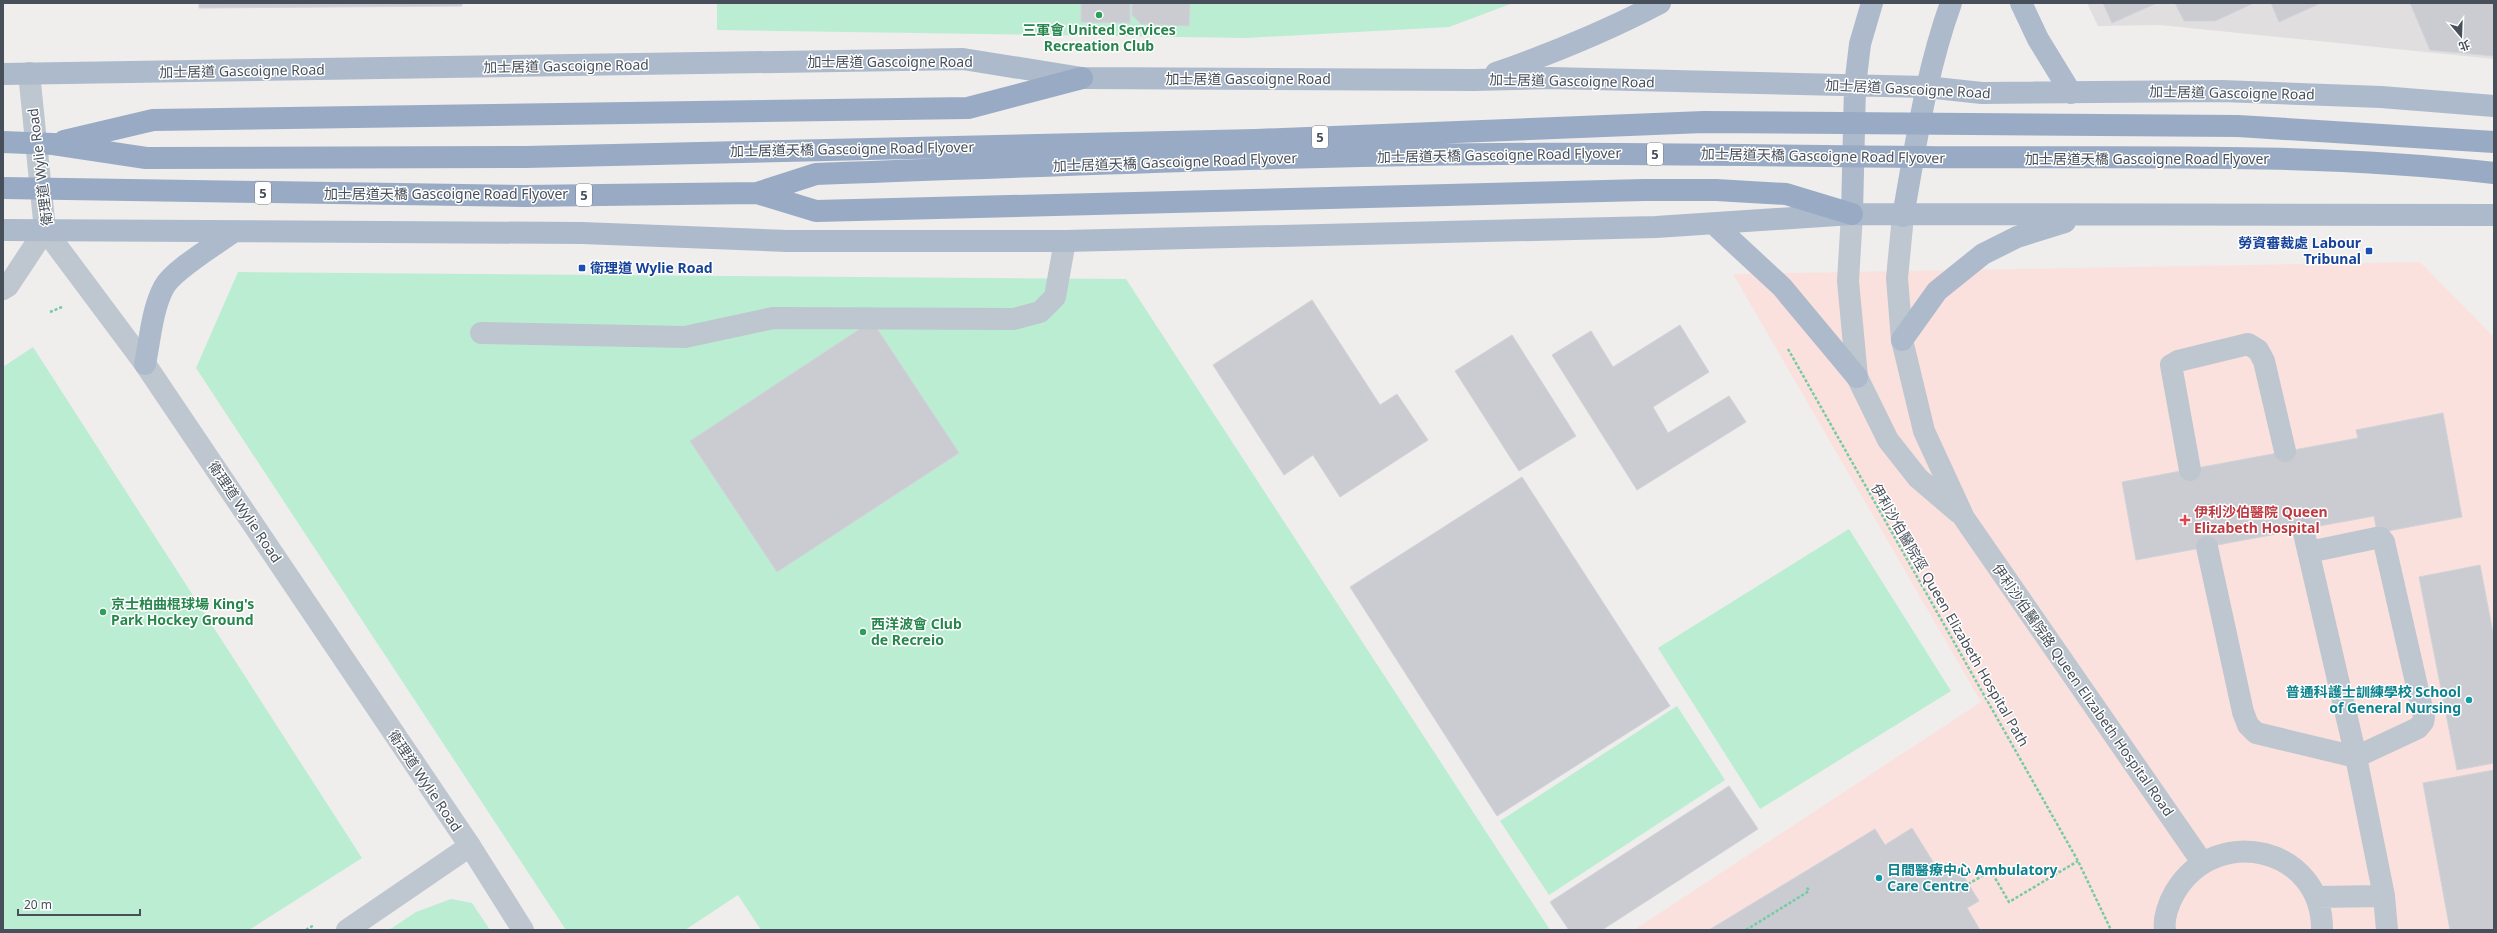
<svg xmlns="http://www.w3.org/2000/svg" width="2497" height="933" viewBox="0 0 2497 933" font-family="'Noto Sans','Noto Sans TC',sans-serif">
  <rect width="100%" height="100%" fill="#f0eded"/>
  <path fill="#e1dedf" d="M2087,3H2494V59L2160,25L2098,26Z"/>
  <path fill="#fae1dd" d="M2420,262L2494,337V930H1634L1981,702L1733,274Z"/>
  <path fill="#bbedd2" d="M717,3H1513L1449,27L1246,38L717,30Z
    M238,272L1126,279L1550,930H761L738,895L685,930H566L196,368Z
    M33,347L362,858L249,930H3V367Z
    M1849,529L1951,691L1760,809L1658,648Z
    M1677,706L1725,780L1549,895L1500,821Z
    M451,899L472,903L490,930H389L416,912Z"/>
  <path fill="#caccd2" stroke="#d1d3d9" d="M199,3H462V6L199,8Z
    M1081,3H1130V23L1081,22Z
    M1132,3H1190L1189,26L1141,24L1132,15Z
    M2103,3H2157L2112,23Z
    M2175,3H2254L2215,21H2184Z
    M2271,3H2321L2279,22Z
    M2410,3H2494V56L2430,50Z
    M1312,300L1380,405L1397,394L1428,440L1340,497L1313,455L1284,475L1213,365Z
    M872,321L959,453L777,572L690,441Z
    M1680,325L1709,372L1653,407L1668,433L1729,396L1746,422L1637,490L1552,355L1591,331L1613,367Z
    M1512,335L1576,436L1519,471L1455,371Z
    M2443,413L2462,517L2377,533L2374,516L2136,560L2122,482L2358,438L2356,430Z
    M1522,477L1670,706L1497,816L1350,587Z
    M2480,565L2494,638V763L2457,770L2419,577Z
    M2494,770V930H2450L2423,783Z
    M1729,786L1758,829L1602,930H1569L1550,902Z
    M1912,828L1940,873L1956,864L1979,901L1967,908L1980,930H1709L1875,829L1885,845Z"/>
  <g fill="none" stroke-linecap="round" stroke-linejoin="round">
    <path stroke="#74cba6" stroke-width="2.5" stroke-dasharray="3 2" stroke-linecap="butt" d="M50,312L62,307
      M1788,349L2078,861L2111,930
      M1968,884L1991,871L2009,902L2078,861
      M306,930L314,925
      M1746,930L1809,891L1806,886"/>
    <path stroke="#bec6cf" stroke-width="22" d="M3,289L8,286L45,230
      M481,333L685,337L773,318L1014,319L1040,312L1055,297L1065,241
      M2190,470L2171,365L2178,361L2248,344L2258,350L2264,361L2285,451
      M2303,529L2356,757L2384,896L2387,930
      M2207,547L2243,712L2248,725L2256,733L2356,757
      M2309,552L2376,538H2381L2384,542L2424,717L2423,722L2418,728L2356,757
      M2316,897L2384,896
      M2165,930C2163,918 2169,902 2175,892C2217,822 2323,848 2322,930"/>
    <path stroke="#bec6cf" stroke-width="22" d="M1852,214L1848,281L1857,377L1888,440L1918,478L1959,513
      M1903,216L1897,278L1902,340L1924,431L1964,518L2202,862
      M347,930L470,846"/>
    <path stroke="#bec6cf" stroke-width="22" d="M29,73L45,230L145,364L470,846L523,930"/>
    <path stroke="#adbacc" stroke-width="22" d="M2021,3L2038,39L2071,93
      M1496,73C1553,53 1607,31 1660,3
      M3,74L963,59L1082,78L1474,80L1550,78L1926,87L1982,93L2222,91L2381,97L2494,106
      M1852,214L1855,86L1860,44L1872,3
      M1903,216C1916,144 1926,72 1951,3
      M1714,224L1782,287L1857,377
      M3,230L582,233L787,241H1065L1656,227L1852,214L2494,215
      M1902,340L1937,291L1983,254L2017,237L2065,222
      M145,364C150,340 152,309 164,287C173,270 217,244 233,232"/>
    <path stroke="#99abc4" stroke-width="22" d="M64,141L153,120L968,108L1082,78
      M3,142L53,144L146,158L526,157L1256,140L1704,122L2238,126L2494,142
      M3,188L524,196L757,193L816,174C1043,166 1271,156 1499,154C1639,153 1780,156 1921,157C2111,159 2304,151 2494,173
      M757,193L816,211L1644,190H1716L1786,194L1852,214"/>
  </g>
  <g fill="#2e9e5b" stroke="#fff" stroke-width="1.5">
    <circle cx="1099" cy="15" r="4"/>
    <circle cx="103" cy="612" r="4"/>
    <circle cx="863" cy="632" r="4"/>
  </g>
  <g fill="#1a4fb4" stroke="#fff" stroke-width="1.5">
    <rect x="2365" y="247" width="8" height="8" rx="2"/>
    <rect x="578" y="264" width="8" height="8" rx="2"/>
  </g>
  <path fill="#e0444e" stroke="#fff" stroke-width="1.5" d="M2183 514h4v4h4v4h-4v4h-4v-4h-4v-4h4z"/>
  <g fill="#0f9aa8" stroke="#fff" stroke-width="1.5">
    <circle cx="2469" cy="700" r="4"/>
    <circle cx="1879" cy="878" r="4"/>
  </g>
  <g text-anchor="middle" stroke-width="3" stroke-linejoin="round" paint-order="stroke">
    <g fill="#fff" stroke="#7e848c" stroke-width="1">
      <rect x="1312" y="126" width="16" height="22" rx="3"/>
      <rect x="1647" y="143" width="16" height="22" rx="3"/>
      <rect x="255" y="182" width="16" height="22" rx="3"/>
      <rect x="576" y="184" width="16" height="22" rx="3"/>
    </g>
    <g font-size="13" font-weight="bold" fill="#464f5a">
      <text x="1320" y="142">5</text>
      <text x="1655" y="159">5</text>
      <text x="263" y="198">5</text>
      <text x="584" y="200">5</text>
    </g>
    <g font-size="14" font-weight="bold" fill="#27864d" stroke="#fff" text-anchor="start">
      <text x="1099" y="35" text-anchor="middle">三軍會 United Services<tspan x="1099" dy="16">Recreation Club</tspan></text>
      <text x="111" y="609">京士柏曲棍球場 King's<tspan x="111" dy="16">Park Hockey Ground</tspan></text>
      <text x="871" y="629">西洋波會 Club<tspan x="871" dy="16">de Recreio</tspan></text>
    </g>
    <g font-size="14" fill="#464f5a" stroke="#fff">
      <text x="890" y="67">加士居道 Gascoigne Road</text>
      <text transform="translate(566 66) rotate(-1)" y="5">加士居道 Gascoigne Road</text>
      <text transform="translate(242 71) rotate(-1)" y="5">加士居道 Gascoigne Road</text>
      <text x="1248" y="84">加士居道 Gascoigne Road</text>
      <text transform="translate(1572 81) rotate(1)" y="5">加士居道 Gascoigne Road</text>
      <text transform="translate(1908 89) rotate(3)" y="5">加士居道 Gascoigne Road</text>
      <text transform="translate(2232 93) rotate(1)" y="5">加士居道 Gascoigne Road</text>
      <text transform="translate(852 149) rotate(-1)" y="5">加士居道天橋 Gascoigne Road Flyover</text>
      <text transform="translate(1499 155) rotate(-1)" y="5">加士居道天橋 Gascoigne Road Flyover</text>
      <text transform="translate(1823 156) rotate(1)" y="5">加士居道天橋 Gascoigne Road Flyover</text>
      <text x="2147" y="164">加士居道天橋 Gascoigne Road Flyover</text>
      <text transform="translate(1175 162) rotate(-2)" y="5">加士居道天橋 Gascoigne Road Flyover</text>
      <text transform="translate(40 167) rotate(-97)" y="5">衛理道 Wylie Road</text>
      <text x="446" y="199">加士居道天橋 Gascoigne Road Flyover</text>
      <text transform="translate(245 512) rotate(56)" y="5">衛理道 Wylie Road</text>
      <text transform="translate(1950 615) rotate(60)" y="5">伊利沙伯醫院徑 Queen Elizabeth Hospital Path</text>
      <text transform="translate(2083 690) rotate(55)" y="5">伊利沙伯醫院路 Queen Elizabeth Hospital Road</text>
      <text transform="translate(425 781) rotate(56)" y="5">衛理道 Wylie Road</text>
    </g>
    <g font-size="14" font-weight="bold" fill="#164399" stroke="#fff" text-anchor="end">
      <text x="2361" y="248">勞資審裁處 Labour<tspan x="2361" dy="16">Tribunal</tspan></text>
      <text x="590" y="273" text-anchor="start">衛理道 Wylie Road</text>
    </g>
    <g font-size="14" font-weight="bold" fill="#be3a42" stroke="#fff" text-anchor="start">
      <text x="2194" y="517">伊利沙伯醫院 Queen<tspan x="2194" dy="16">Elizabeth Hospital</tspan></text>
    </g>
    <g font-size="14" font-weight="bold" fill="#0d838f" stroke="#fff" text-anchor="end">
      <text x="2461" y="697">普通科護士訓練學校 School<tspan x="2461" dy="16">of General Nursing</tspan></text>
      <text x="1887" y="875" text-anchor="start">日間醫療中心 Ambulatory<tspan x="1887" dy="16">Care Centre</tspan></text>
    </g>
  </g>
  <rect width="2497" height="933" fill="none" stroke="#464f5a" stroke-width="8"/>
  <g transform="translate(2461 36) rotate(161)" stroke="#ffffff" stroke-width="3" paint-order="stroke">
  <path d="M0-3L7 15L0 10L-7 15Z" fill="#464f5a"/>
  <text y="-6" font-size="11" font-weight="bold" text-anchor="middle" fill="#464f5a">北</text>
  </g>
  <path d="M18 909v6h122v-6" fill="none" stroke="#464f5a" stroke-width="2"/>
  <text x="24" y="909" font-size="12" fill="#464f5a" stroke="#ffffff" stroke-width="3" paint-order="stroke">20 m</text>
</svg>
